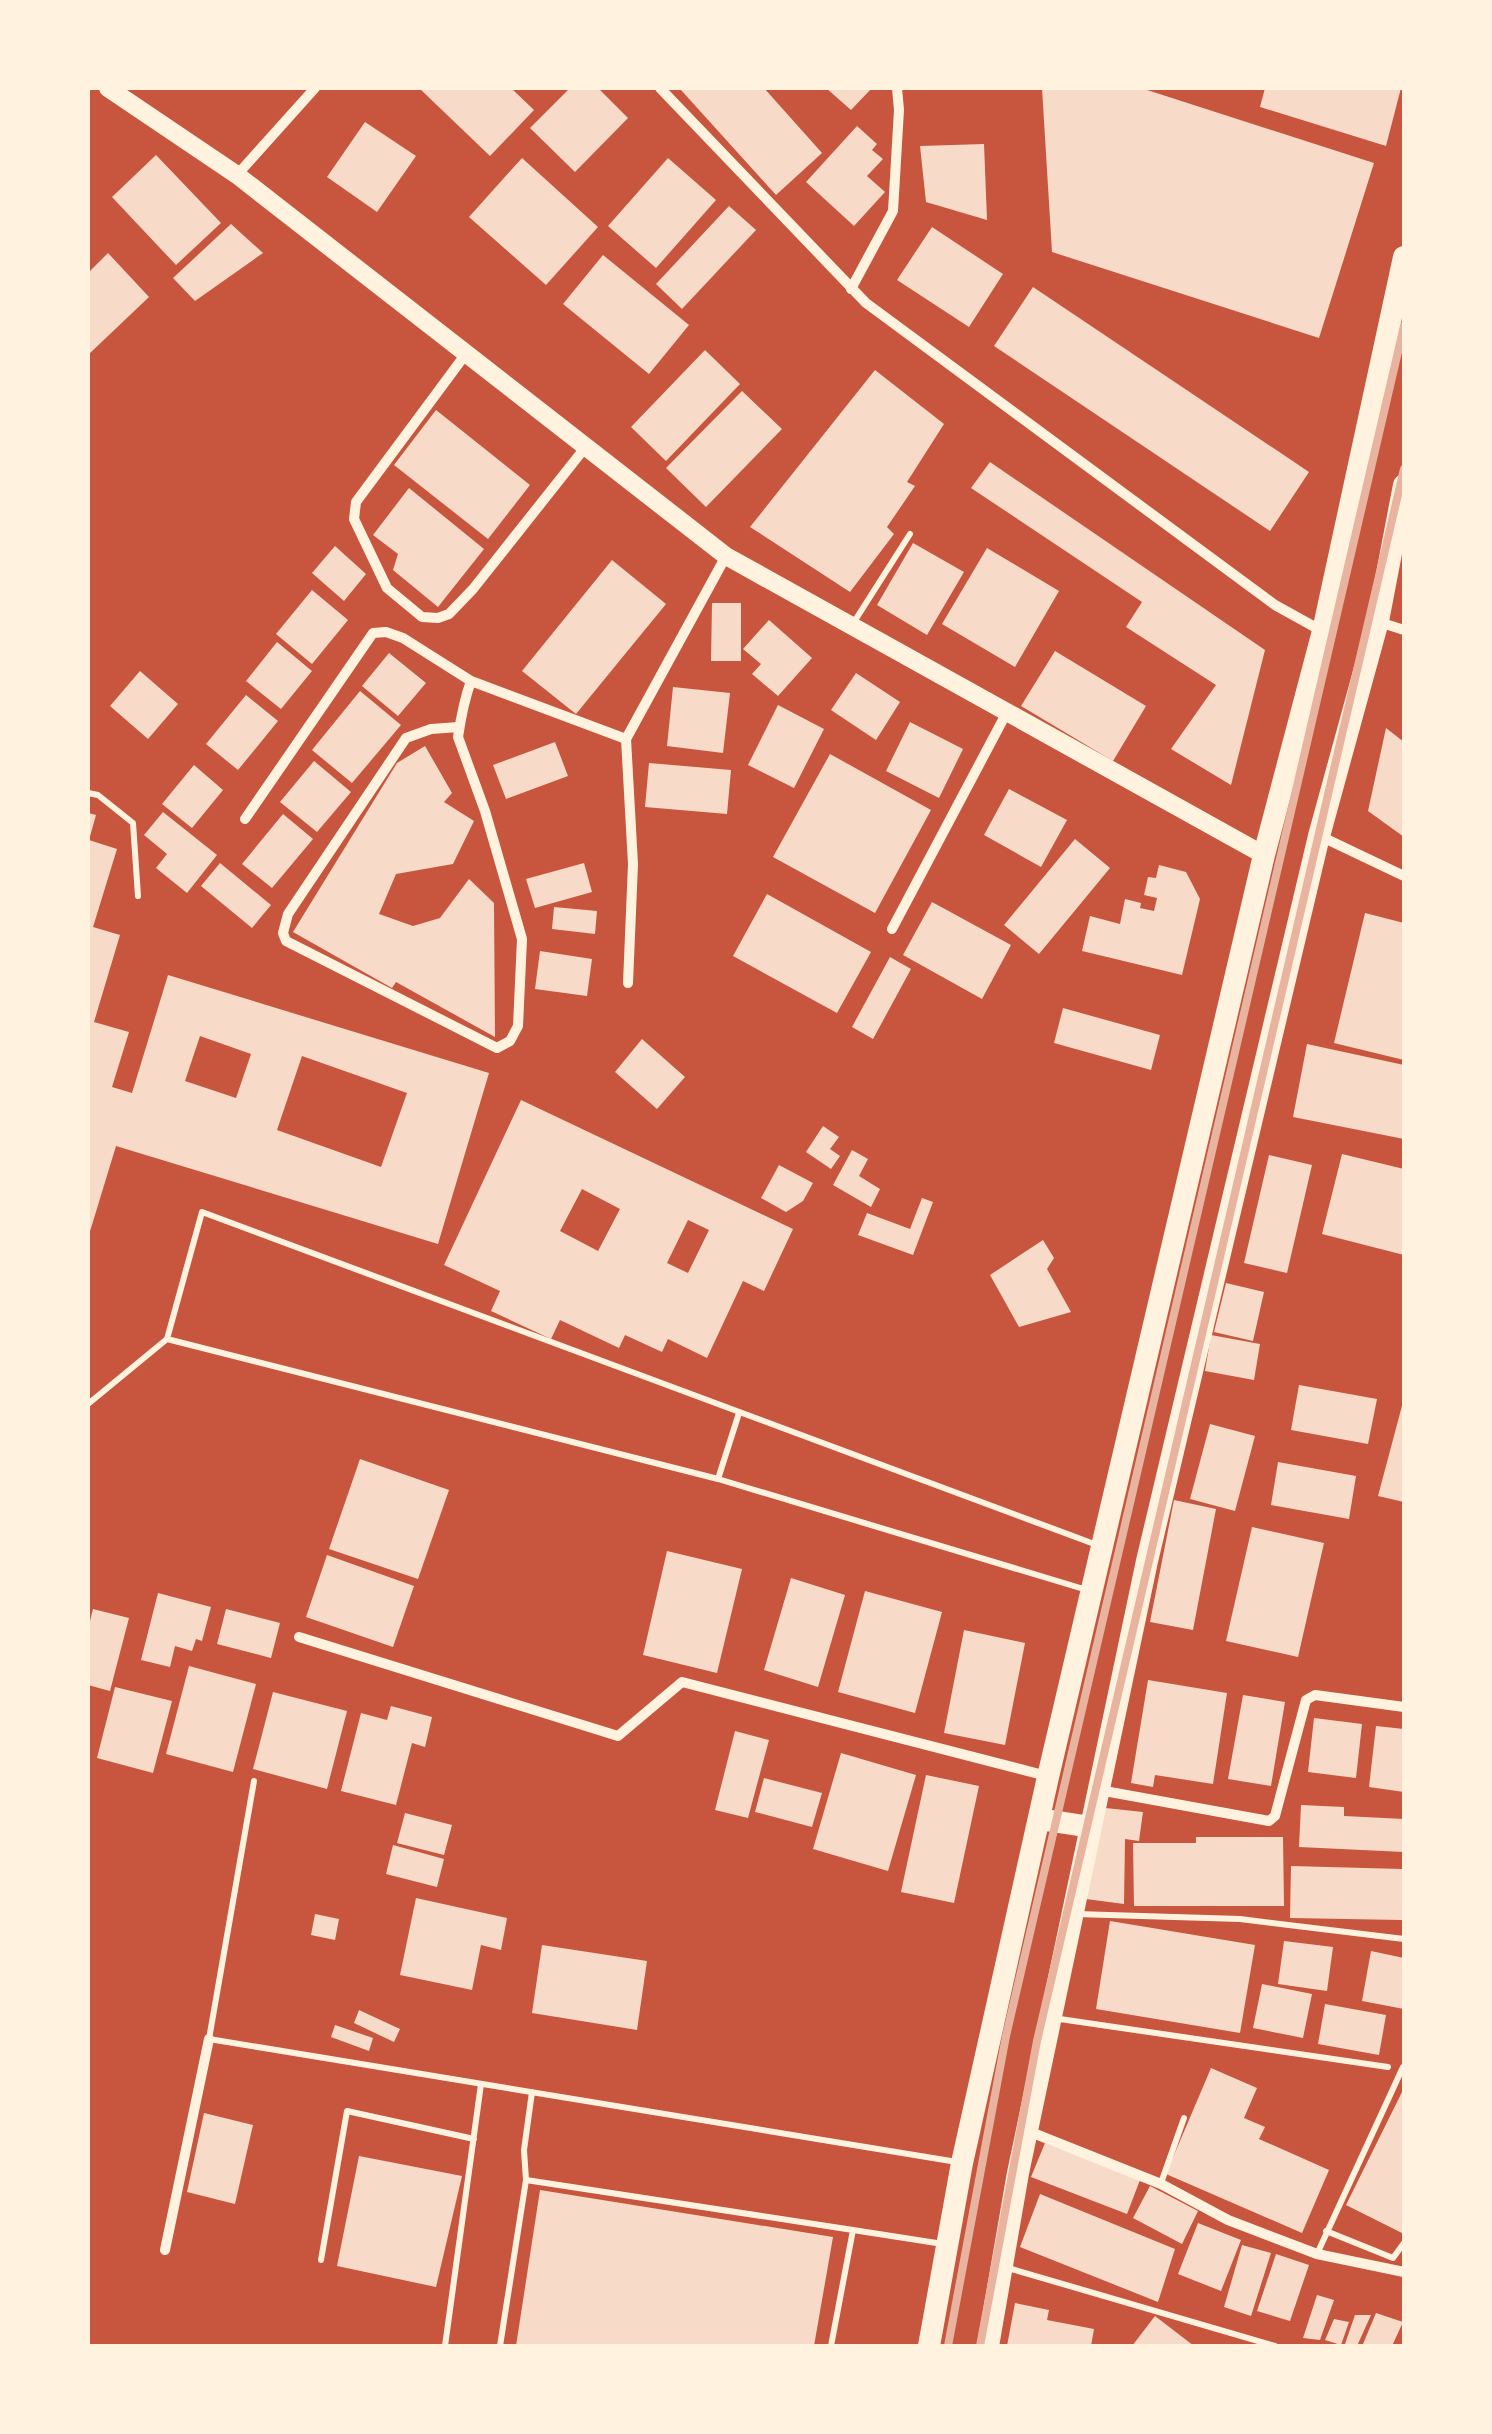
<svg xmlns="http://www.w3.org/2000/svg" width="1492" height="2434" viewBox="0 0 1492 2434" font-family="'Asap Condensed',sans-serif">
  <rect width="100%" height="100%" fill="#c8553d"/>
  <path fill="#f7dbc8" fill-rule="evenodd" d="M419,88H511L534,110L490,156Z
    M570,88H598L628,118L575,172L530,128Z
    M683,88H764L822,153L776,195L681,90Z
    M826,88H872L851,110Z
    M1042,88H1141L1374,163L1319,338L1052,252Z
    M1265,88H1401L1386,146L1260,107Z
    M365,122L416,156L377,212L327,177Z
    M857,126L877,144L872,150L883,159L867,176L885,192L854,226L806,182Z
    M984,144L987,220L926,202L920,146Z
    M156,155L221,223L176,265L112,197Z
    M522,158L598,227L546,285L469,217Z
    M668,158L716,200L656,268L608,226Z
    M729,206L756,230L682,309L656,284Z
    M231,224L263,253L195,301L173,278Z
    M932,227L1003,274L969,327L897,280Z
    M108,253L149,297L88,355V273Z
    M603,255L689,325L649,374L563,304Z
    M1033,287L1309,472L1270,531L994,346Z
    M705,350L740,384L666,461L631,427Z
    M875,370L944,424L907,482L915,486L887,527L894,534L850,592L750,527Z
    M742,391L782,429L706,507L666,468Z
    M436,410L530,485L488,539L394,465Z
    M990,462L1265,650L1231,785L1171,749L1216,685L1126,627L1142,602L971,488Z
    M409,488L484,549L438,607L393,570L398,554L373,535Z
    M913,543L964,572L927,635L877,605Z
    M335,546L366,574L344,601L312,573Z
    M987,548L1059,591L1015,667L942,624Z
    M612,560L666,604L576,714L522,671Z
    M312,590L348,620L312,664L276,634Z
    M712,603H741V661H711Z
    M769,620L812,658L778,696L752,674L761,664L743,649Z
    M277,642L312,671L281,709L246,681Z
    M1055,651L1146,706L1113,761L1021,706Z
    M389,653L426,683L398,716L362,686Z
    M140,671L178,704L148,739L110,706Z
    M856,673L900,702L876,740L831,710Z
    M673,687L730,693L723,753L667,746Z
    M360,691L401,725L352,783L312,750Z
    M246,695L278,721L238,770L206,744Z
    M778,705L824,729L794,788L748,765Z
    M910,722L963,749L939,798L886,771Z
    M1386,728L1404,742V837L1368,811Z
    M555,742L568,776L506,799L493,765Z
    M425,746L452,793L444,802L474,821L453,864L396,874L379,914L413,926L440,918L469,879L494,903L495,1037L396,982L392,988L293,932L397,763Z
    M830,754L931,810L875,913L773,857Z
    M314,761L351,792L317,832L280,802Z
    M649,763L731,770L727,814L645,807Z
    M194,765L223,790L192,828L162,804Z
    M1009,789L1067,820L1041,867L984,835Z
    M163,812L217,855L187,893L156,868L167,854L144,835Z
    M88,813L96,815L89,840L117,849L93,927L120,935L94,1022L129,1032L112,1087L132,1093L168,975L489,1073L438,1244L116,1146L88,1238ZM200,1036L251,1054L236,1098L185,1081ZM302,1056L407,1093L381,1167L277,1130Z
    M283,814L313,839L272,888L242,864Z
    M1075,839L1110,868L1039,954L1004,925Z
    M220,863L271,905L252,928L201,886Z
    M584,863L592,892L535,908L526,879Z
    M1159,865L1186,872L1200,899L1182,975L1082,951L1090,916L1120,924L1125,899L1141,903L1140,908L1154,911L1157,898L1144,895L1148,877L1156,878Z
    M767,894L871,952L837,1013L733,956Z
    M932,902L1011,945L982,999L903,955Z
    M554,907L597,911L595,934L552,929Z
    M1365,913L1404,923V1060L1334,1043Z
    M540,951L592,959L587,996L535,989Z
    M890,957L911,969L873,1039L852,1027Z
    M1063,1008L1160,1035L1151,1070L1054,1043Z
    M642,1039L685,1077L657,1109L615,1072Z
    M1307,1044L1404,1065V1139L1293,1117Z
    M521,1100L793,1229L764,1291L743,1281L707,1358L668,1339L662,1352L625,1335L619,1348L560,1320L551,1339L491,1311L500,1291L444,1265ZM582,1189L620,1209L598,1251L560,1231ZM688,1220L709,1230L688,1273L667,1263Z
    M823,1126L839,1137L830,1149L840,1156L831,1169L806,1152Z
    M852,1150L868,1159L859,1176L880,1189L871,1207L833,1185Z
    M1342,1154L1404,1169V1255L1322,1234Z
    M1269,1155L1312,1165L1287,1273L1244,1263Z
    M779,1165L813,1183L803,1201L786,1212L761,1198Z
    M922,1198L933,1202L913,1255L858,1235L867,1213L910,1229Z
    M1043,1240L1054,1258L1047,1269L1071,1312L1019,1327L990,1275Z
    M1226,1283L1264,1292L1253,1341L1214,1332Z
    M1211,1335L1260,1344L1254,1380L1205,1371Z
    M1299,1385L1377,1399L1368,1444L1291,1430Z
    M1403,1402H1404V1502L1378,1496Z
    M1210,1424L1255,1436L1235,1511L1190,1499Z
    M360,1459L449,1490L418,1579L329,1549Z
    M1278,1462L1356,1476L1349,1519L1271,1505Z
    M1174,1500L1216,1509L1193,1630L1150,1622Z
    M1252,1527L1324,1543L1298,1657L1226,1641Z
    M667,1551L742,1569L717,1673L643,1655Z
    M327,1555L414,1586L393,1647L306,1617Z
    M791,1578L845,1595L818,1687L764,1670Z
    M865,1591L942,1612L915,1713L838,1692Z
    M158,1593L211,1607L202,1641L196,1639L192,1651L175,1646L170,1667L141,1660Z
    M93,1609L129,1618L110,1691L88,1685V1629Z
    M226,1609L280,1623L271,1658L217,1644Z
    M964,1630L1025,1643L1005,1745L944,1733Z
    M189,1666L256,1684L233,1772L166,1754Z
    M1148,1680L1227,1693L1213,1784L1155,1775L1153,1787L1131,1783Z
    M115,1687L172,1701L153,1773L97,1758Z
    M273,1692L347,1711L327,1789L253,1769Z
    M1243,1695L1285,1702L1271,1786L1228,1779Z
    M391,1706L432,1717L425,1747L412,1743L396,1805L341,1791L361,1713L387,1720Z
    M1314,1718L1362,1724L1356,1778L1308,1772Z
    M1376,1726L1404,1729V1792L1369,1787Z
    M735,1731L769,1740L748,1818L715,1810Z
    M841,1753L916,1775L888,1871L813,1849Z
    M926,1775L979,1786L954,1903L901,1892Z
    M764,1778L822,1793L812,1827L755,1812Z
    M1301,1805L1344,1807V1816L1404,1819V1852L1299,1847Z
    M1096,1807L1143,1812L1139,1841L1125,1839L1124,1904L1086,1899Z
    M405,1813L452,1825L444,1855L397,1843Z
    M1196,1837H1283L1284,1906H1134L1133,1843H1196Z
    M393,1845L444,1859L437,1887L386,1874Z
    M1291,1866L1402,1869V1920L1290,1918Z
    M416,1898L507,1918L501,1950L481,1945L472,1990L400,1975Z
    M315,1914L339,1919L335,1940L311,1935Z
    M1110,1921L1255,1945L1240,2033L1096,2009Z
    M1284,1941L1333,1947L1327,1991L1278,1984Z
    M542,1945L647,1961L637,2030L532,2013Z
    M1371,1951L1404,1958V2009L1362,2001Z
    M1262,1984L1312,1994L1303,2038L1253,2028Z
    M1325,2004L1386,2015L1379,2055L1318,2044Z
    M359,2010L400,2029L394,2042L354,2023Z
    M335,2025L373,2038L369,2051L331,2037Z
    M1211,2068L1257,2088L1244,2118L1265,2127L1259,2139L1329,2170L1302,2233L1166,2174Z
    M1404,2088V2230L1402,2233L1346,2205Z
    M204,2113L253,2125L235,2204L187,2192Z
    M1045,2143L1140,2180L1127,2214L1031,2177Z
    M359,2156L462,2176L436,2287L337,2266Z
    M1150,2186L1198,2211L1182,2244L1133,2218Z
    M540,2190L833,2237L814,2346H516Z
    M1040,2194L1175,2249L1158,2302L1020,2247Z
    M1198,2223L1241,2240L1221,2291L1178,2274Z
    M1242,2245L1271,2253L1251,2316L1224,2307Z
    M1276,2254L1309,2265L1290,2321L1257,2311Z
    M1317,2295L1334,2300L1320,2340L1303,2338Z
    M1015,2303L1049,2310L1047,2320L1094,2329L1091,2346H1007Z
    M1376,2313L1403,2322L1392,2346L1363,2344Z
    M1355,2315H1371L1357,2346L1345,2344Z
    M1155,2316L1194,2346H1132Z
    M1334,2319L1349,2322L1341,2345L1325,2340Z"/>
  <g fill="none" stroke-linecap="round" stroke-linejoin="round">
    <path stroke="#fff3e0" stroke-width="6" d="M854,622L910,534
      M88,793L98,795L133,823L138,896
      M167,1339L718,1479L1087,1590
      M88,1404L167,1339L202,1212L1097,1545
      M718,1479L739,1413
      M254,1781L209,2039L957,2162
      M1076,1914L1240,1919L1404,1939
      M1053,2018L1388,2067
      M526,2180L853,2230
      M1161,2183L1184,2118
      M1326,2231L1393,2258L1404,2243
      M1317,2254L1403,2067
      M321,2260L347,2111L474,2139
      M1008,2268L1275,2346
      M445,2346L481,2084
      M500,2346L526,2180L524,2150L532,2092
      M831,2346L853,2230L943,2244"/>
    <path stroke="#fff3e0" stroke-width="10" d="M660,88L866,303L1275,605L1322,631
      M237,175L315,88
      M851,289L893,211L899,110L897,88
      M465,355L356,502L354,519L387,588L422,617L438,618L449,614L473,589L584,449
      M1379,622L1404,630
      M459,727L431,729L406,738L288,914L283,933L286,941L497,1048L510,1041L518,1026L522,939L485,811L458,737C461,717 464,700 471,681
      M626,739L633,864L628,983
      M245,819L373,633L386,632L403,638L471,681L626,739L726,556
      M1320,836L1404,876
      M892,929L1007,712
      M299,1637L618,1736L682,1682L1047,1776
      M1099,1790L1269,1821L1275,1816L1306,1700L1315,1695L1404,1707
      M1028,2131L1161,2184L1228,2220L1317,2254L1404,2272
      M165,2250L209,2039"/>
    <path stroke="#fff3e0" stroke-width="18" d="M108,88L237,175L726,556L1264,855"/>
    <path stroke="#fff3e0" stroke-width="22" d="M1039,1819L1091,1827
      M929,2346L962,2163L1048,1777L1264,855L1323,631L1404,257
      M988,2346L1018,2173L1147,1561L1319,836L1378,621L1404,485"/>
    <path stroke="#e9b49f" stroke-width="8" d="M948,2346L1006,2036L1404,326
      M980,2346L1037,2041L1404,469"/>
  </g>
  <rect width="1492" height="2434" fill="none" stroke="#fff3e0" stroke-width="180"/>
</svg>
